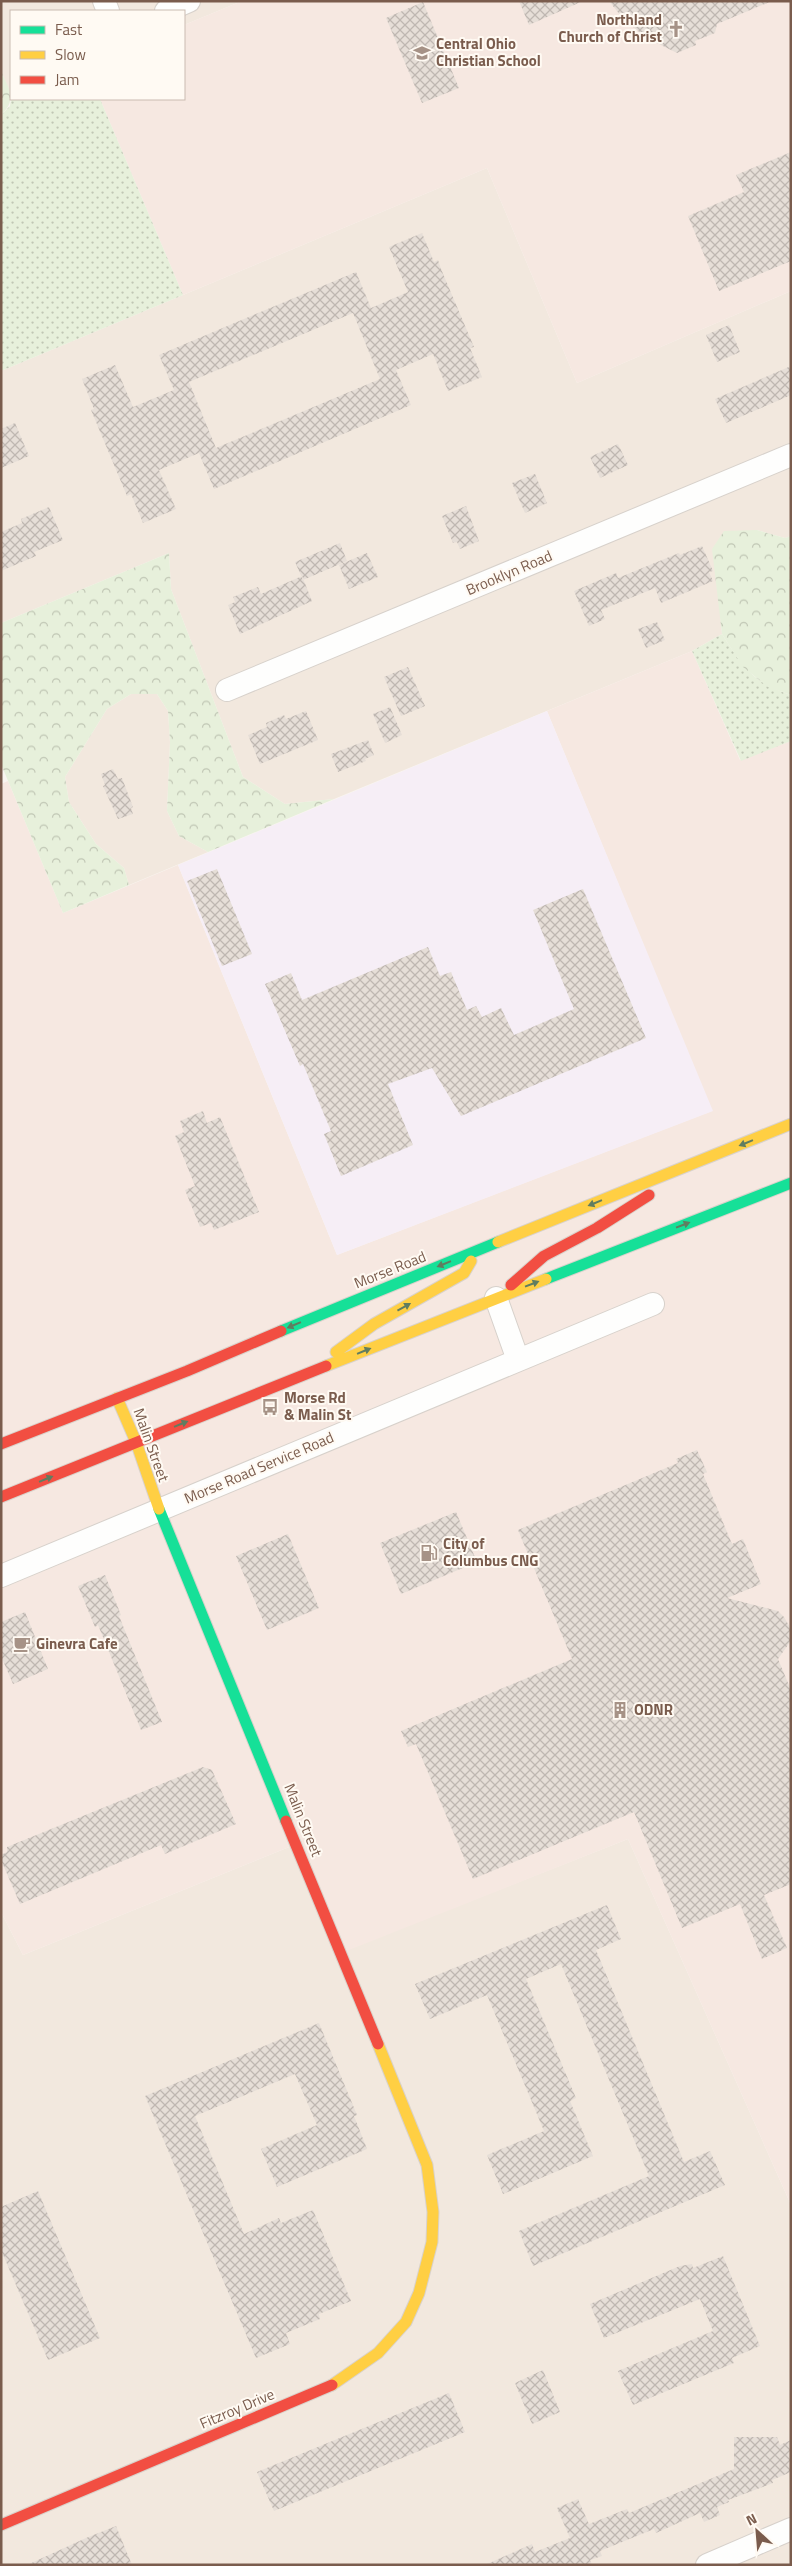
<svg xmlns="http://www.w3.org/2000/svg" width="792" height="2566" viewBox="0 0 792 2566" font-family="'Titillium Web',sans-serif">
  <defs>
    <pattern id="grass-dots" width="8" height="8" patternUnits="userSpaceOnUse" patternTransform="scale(1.25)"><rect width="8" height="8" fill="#e7f0db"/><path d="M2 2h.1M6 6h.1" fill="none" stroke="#c0c6b4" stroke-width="1.8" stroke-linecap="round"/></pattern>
    <pattern id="forest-crowns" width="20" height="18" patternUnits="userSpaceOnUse" patternTransform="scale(1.25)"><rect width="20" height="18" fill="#e7f0db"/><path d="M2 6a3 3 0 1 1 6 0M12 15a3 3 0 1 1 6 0" fill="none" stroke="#c0c6b4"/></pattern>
    <pattern id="building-cross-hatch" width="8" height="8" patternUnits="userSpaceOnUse" patternTransform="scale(1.25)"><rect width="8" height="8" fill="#e6ded7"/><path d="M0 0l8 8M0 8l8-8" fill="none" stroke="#bfb7b1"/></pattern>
  </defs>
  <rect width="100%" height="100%" fill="#f9f5f0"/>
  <path fill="#f2e8de" d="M1,1H242L184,25V11H11V95L1,71Z
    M487,168L577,383L791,291V536L785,538L757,530L719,597L722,634L692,651L334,799L285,804L243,777L171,589L169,553L1,623V371Z
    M131,694H157L168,711L170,742L167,811L179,836L208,852L129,885L124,868L96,844L69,802L65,777L107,709Z
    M628,1839L791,2205V2565H1V1912L23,1955L299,1843L344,1951Z"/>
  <path fill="#f6e8e1" d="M242,1H791V291L577,383L487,168L183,295L100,99H184V25Z
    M692,651L740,760L791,741V2205L628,1839L344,1952L299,1843L23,1955L1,1912V784L8,781L63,913L178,865L337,1255L712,1111L547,711Z"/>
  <path fill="#f6eef6" d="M547,711L713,1111L337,1255L178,865Z"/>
  <path fill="url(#grass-dots)" d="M11,99H100L183,295L1,371V115L10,106Z
    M722,634C743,667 752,682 791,695V741L741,761L692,651Z"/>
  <path fill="url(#forest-crowns)" d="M1,71C9,90 18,98 1,115Z
    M757,530L785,538L791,536V695L768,687L743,667L722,634L712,549L724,531Z
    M169,553L171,589L243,777L285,804L334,799L208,852L179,836L167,811L170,742L168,711L157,694H131L107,709L65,777L69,802L96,844L124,868L129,885L63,913L1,764V623Z"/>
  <path fill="url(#building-cross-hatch)" fill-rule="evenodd" d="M519,1H583L529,25Z
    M609,1H772L717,24L715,33L695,41L696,45L677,53L647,38L624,20Z
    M423,2L459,88L422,103L386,18Z
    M791,152V261L719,291L688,216L744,192L736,175Z
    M422,233L434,262L438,260L441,269L474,347L470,348L482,377L448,391L433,354L396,370L411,405L214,489L199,453L159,470L176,509L143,523L131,494L127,496L91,410L94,409L82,379L115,365L133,407L174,390L159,355L251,316L356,272L371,308L408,292L389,247ZM353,313L380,379L216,448L189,382Z
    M729,325L740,352L717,362L706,335Z
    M791,366V395L726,423L715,399Z
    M15,423L29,456L1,468V429Z
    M618,444L628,465L600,478L590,457Z
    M535,474L547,503L525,513L512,483Z
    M466,506L479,541L460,549L457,542L453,543L442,516Z
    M49,507L63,540L34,552L36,556L1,571V532L22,523L21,519Z
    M340,543L347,561L303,580L295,562Z
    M702,546L713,571L709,572L713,581L661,603L655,588L601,610L605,619L589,626L574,591L616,573L618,578L679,553L680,555Z
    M367,553L378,577L349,589L339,565Z
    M302,576L312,601L240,634L228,605L235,602L233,597L258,587L261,594Z
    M657,622L665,640L646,648L638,629Z
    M408,667L425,706L401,716L384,677Z
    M390,707L402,735L385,743L373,714Z
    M306,711L318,740L260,764L248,735L267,727L266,723L284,715L286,719Z
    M368,740L374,755L365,759L366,761L338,772L331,754Z
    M113,769L118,779L122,778L133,807L131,808L133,814L118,819L103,786L105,785L101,774Z
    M217,869L252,954L222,966L187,881Z
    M583,889L646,1038L461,1116L432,1068L388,1084L413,1145L341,1176L324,1134L331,1131L303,1064L300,1066L265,984L291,973L302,1000L428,947L440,976L451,972L467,1010L476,1006L482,1017L501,1008L514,1035L574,1009L533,910Z
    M203,1111L207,1123L220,1117L259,1212L214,1230L211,1223L200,1227L185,1190L195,1186L175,1136L184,1132L180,1121Z
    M697,1450L707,1472L703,1474L732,1544L743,1539L761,1584L727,1598L778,1611L784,1617L791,1629L790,1642L778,1659L791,1690V1884L764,1895L787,1948L762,1959L740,1904L682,1928L634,1812L473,1879L416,1744L408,1747L401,1731L572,1659L518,1530L678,1463L676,1459Z
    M456,1512L477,1562L401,1594L380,1543Z
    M288,1534L319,1608L267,1630L236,1556Z
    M105,1575L121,1615L119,1616L162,1722L141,1730L98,1625L95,1627L78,1586Z
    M25,1612L48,1669L13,1684L1,1656V1622Z
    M203,1767L212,1770L236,1824L165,1854L161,1845L20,1904L1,1860V1855L7,1852V1847Z
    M607,1905L621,1939L596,1950L684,2162L710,2151L725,2185L533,2266L519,2231L649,2176L561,1964L526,1979L576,2098L570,2101L593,2156L503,2194L487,2155L544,2131L487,1995L430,2019L415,1984Z
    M319,2023L357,2115L354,2116L367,2149L277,2187L261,2149L317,2125L295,2074L195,2116L244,2234L279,2218L281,2223L313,2210L351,2301L319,2314L320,2319L286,2333L290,2344L256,2358L145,2096Z
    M38,2191L100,2338L48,2360L1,2250V2207Z
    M723,2256L760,2346L732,2358L734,2363L633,2405L618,2371L713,2331L700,2299L604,2338L590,2304L680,2266L692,2264L693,2268Z
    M543,2370L560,2412L532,2424L515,2383Z
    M449,2393L465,2432L274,2511L257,2472Z
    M734,2437H777L780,2445L791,2440V2472L772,2480L773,2483L728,2500L729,2502L717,2507L720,2515L704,2522L700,2513L656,2533L654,2529L600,2551L602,2556L590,2560L592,2565H485L532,2544L535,2552L570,2538L557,2508L578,2499L589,2524L627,2509L629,2513L734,2469Z
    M116,2526L132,2565H27L86,2538Z"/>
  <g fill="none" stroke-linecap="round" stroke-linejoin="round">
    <g stroke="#d7d1cb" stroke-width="24">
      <path id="street" d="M104,1L108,11
        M166,11L189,1
        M227,690L791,455
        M496,1298L518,1360
        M1,1576L653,1304
        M707,2565L791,2529"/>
    </g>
    <g stroke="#d9d2cb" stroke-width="13">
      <path id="fast" d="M546,1279L791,1183
        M281,1331L498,1242
        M159,1509L286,1821"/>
    </g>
    <g stroke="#d9d2cb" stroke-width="13">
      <path id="slow" d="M498,1242L791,1124
        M336,1352L374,1324L464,1273L471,1261
        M326,1366L546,1279
        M117,1398L136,1442L159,1509
        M332,2385L378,2353L406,2322L419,2293L432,2242L433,2212L427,2165L378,2044"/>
    </g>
    <g stroke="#d9d2cb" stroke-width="13">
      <path id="jam" d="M511,1285L544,1256L597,1228L649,1195
        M1,1444L187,1371L281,1331
        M1,1497L326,1366
        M286,1821L378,2044
        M1,2525L332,2385"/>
    </g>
    <use href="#street" stroke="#fefefd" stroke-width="22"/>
    <use href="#fast" stroke="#16e098" stroke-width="11"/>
    <use href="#slow" stroke="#ffcf43" stroke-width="11"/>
    <use href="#jam" stroke="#f24e42" stroke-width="11"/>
  </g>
  <defs><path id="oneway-solid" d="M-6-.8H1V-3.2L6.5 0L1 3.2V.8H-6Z" transform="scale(1.25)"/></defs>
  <g fill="#617d60">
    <use href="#oneway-solid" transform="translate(746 1143) rotate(158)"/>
    <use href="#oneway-solid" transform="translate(595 1203) rotate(158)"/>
    <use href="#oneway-solid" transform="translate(683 1225) rotate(-21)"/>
    <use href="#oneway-solid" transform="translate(444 1264) rotate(158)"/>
    <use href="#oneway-solid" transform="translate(532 1284) rotate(-21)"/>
    <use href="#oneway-solid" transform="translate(404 1307) rotate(-29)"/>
    <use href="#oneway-solid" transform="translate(294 1325) rotate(157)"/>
    <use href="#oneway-solid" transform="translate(364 1351) rotate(-22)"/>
    <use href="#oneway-solid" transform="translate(181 1424) rotate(-22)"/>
    <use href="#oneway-solid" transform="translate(46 1479) rotate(-22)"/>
  </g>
  <defs>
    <g id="church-bare" transform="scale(1.35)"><path d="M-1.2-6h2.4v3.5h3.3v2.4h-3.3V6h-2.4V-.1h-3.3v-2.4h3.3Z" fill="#a69286" stroke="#fffaf3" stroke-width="2.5" paint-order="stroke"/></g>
    <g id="school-bare" transform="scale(1.35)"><path d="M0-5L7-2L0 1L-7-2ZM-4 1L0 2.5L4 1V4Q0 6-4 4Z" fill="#a69286" stroke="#fffaf3" stroke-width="2.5" paint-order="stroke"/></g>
    <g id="bus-bare" transform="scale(1.35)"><path d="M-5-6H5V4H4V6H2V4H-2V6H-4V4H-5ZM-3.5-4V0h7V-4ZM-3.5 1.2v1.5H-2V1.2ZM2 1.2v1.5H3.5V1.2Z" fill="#a69286" stroke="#fffaf3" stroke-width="2.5" paint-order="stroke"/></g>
    <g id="fuel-bare" transform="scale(1.35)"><path d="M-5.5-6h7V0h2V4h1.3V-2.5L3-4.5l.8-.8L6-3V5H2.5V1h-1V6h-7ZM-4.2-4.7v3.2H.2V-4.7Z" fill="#a69286" stroke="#fffaf3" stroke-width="2.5" paint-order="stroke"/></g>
    <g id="cafe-bare" transform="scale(1.35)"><path d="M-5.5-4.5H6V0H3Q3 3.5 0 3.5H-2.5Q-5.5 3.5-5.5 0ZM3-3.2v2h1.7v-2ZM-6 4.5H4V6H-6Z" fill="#a69286" stroke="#fffaf3" stroke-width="2.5" paint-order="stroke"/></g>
    <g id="building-bare" transform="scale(1.35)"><path d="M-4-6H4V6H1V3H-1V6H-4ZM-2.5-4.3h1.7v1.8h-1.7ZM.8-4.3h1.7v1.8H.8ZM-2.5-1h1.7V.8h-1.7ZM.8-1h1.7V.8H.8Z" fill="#a69286" stroke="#fffaf3" stroke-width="2.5" paint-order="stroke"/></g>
  </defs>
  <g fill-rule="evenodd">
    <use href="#church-bare" x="676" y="29"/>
    <use href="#school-bare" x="422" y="53"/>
    <use href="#bus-bare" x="270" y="1407"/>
    <use href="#fuel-bare" x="429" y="1553"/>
    <use href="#cafe-bare" x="22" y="1644"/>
    <use href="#building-bare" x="620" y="1710"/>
  </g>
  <g text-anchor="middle" stroke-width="4" stroke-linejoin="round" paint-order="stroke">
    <g font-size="15" font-weight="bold" fill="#7a5c4d" stroke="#fffaf3" text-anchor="start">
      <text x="662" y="25" text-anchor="end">Northland<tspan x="662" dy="17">Church of Christ</tspan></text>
      <text x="436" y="49">Central Ohio<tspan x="436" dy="17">Christian School</tspan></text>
      <text x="284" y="1403">Morse Rd<tspan x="284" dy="17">&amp; Malin St</tspan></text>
      <text x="443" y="1549">City of<tspan x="443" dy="17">Columbus CNG</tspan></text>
      <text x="36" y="1649">Ginevra Cafe</text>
      <text x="634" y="1715">ODNR</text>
    </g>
    <g font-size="15" fill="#7a5c4d" stroke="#fffaf3">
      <text transform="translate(509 573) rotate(-23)" y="5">Brooklyn Road</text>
      <text transform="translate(390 1270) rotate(-22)" y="5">Morse Road</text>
      <text transform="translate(151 1445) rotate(70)" y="5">Malin Street</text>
      <text transform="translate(259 1468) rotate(-23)" y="5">Morse Road Service Road</text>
      <text transform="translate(303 1820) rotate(68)" y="5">Malin Street</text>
      <text transform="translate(237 2409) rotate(-23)" y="5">Fitzroy Drive</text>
    </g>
  </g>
  <rect width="792" height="2566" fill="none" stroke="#7a5c4d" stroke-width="5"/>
  <rect x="10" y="10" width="175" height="90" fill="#fffaf3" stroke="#cabbb1"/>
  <rect x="20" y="26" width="25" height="8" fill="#16e098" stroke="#cabbb1"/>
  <text x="55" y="35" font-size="15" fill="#7a5c4d">Fast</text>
  <rect x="20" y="51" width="25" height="8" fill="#ffcf43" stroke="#cabbb1"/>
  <text x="55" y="60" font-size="15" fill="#7a5c4d">Slow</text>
  <rect x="20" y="76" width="25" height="8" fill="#f24e42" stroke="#cabbb1"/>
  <text x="55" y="85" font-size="15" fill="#7a5c4d">Jam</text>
  <g transform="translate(757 2531) rotate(334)" stroke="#fffaf3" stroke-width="4" paint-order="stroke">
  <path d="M0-4L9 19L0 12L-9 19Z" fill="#7a5c4d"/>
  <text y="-8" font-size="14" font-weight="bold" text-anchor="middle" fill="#7a5c4d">N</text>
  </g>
</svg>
